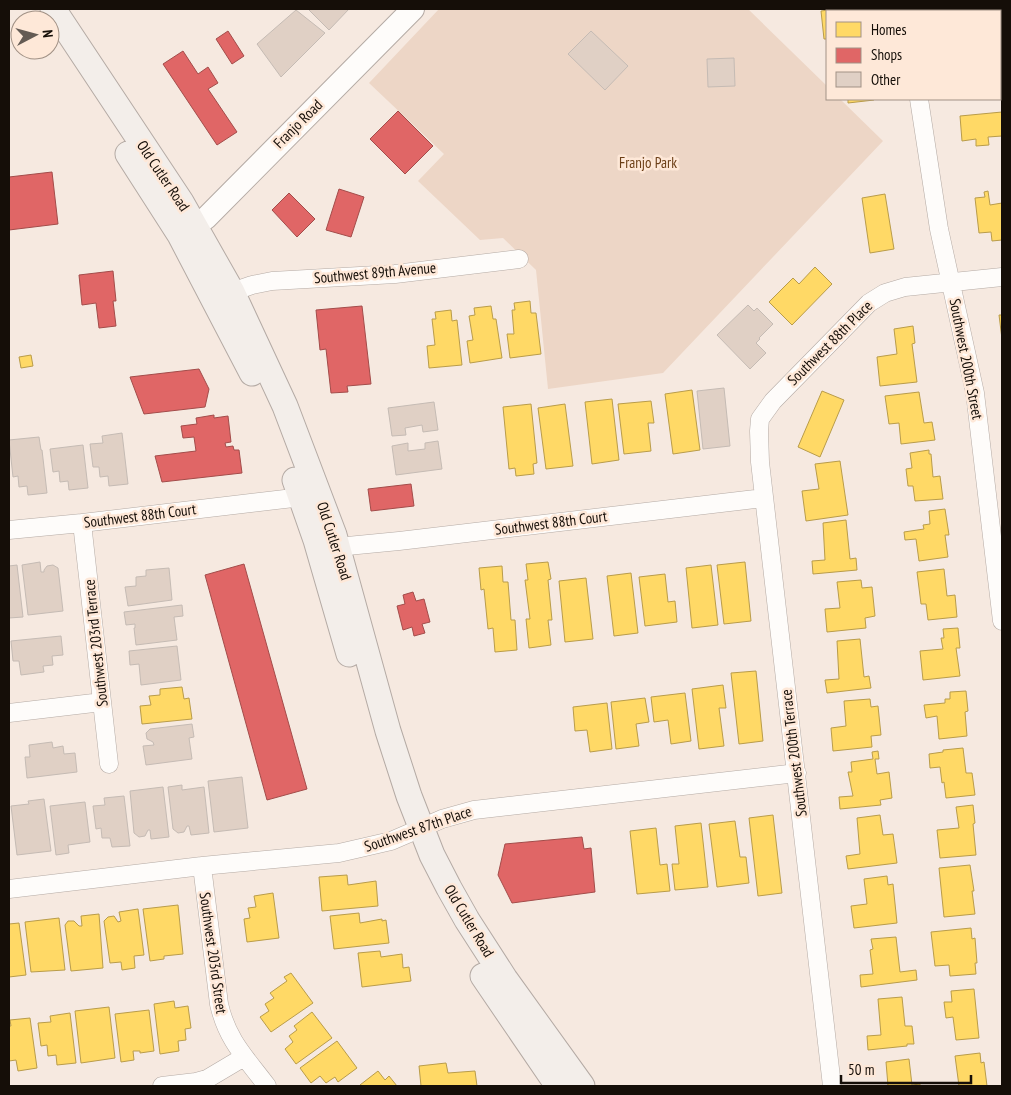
<svg xmlns="http://www.w3.org/2000/svg" width="1011" height="1095" viewBox="0 0 1011 1095" font-family="'PT Sans Narrow',sans-serif">
  <rect width="100%" height="100%" fill="#f6e9e0"/>
  <path fill="#edd6c6" d="M439,9H748L827,86V99H840L883,141L663,373L548,389L536,270L503,238L480,240L418,181L444,154L369,83Z"/>
  <path fill="#ffd966" stroke="#b99c4a" d="M835,9H863V11H827V39H824L821,11Z
    M954,9H983V11H955Z
    M848,99H874V100L848,103Z
    M1002,112V136L988,137L989,145L976,146V139L962,141L960,116Z
    M988,191L990,205L1002,203V240L992,241L991,232L979,233L975,198L985,197L984,192Z
    M885,194L894,249L870,253L862,198Z
    M815,267L832,284L792,325L769,302L793,278L799,284Z
    M530,301L531,313H536L541,354L510,358L507,334H514L512,310H515L514,303Z
    M491,306L493,319H496L502,358L470,363L467,341L473,340L469,316L475,315L474,308Z
    M451,310L452,321L457,320L462,365L429,368L427,346L435,345L432,319H436L435,312Z
    M999,315H1002V339Z
    M913,326L915,343L912,344L917,382L880,386L877,357L897,354L894,329Z
    M31,355L33,366L21,368L19,357Z
    M692,390L700,450L673,454L665,394Z
    M822,391L844,400L820,457L798,447Z
    M919,392L924,423L932,422L935,440L901,444L899,423L889,424L885,396Z
    M612,399L619,460L592,464L585,402Z
    M651,401L654,423H648L651,451L624,454L618,404Z
    M531,404L537,463L533,464L534,474L516,476L515,468L509,469L503,407Z
    M565,404L573,466L546,469L538,408Z
    M929,450V454H931L933,477L940,476L943,499L915,501L913,486H908L906,469L912,468L910,453Z
    M840,461L848,515L806,521L802,491L819,489L815,464Z
    M945,509L949,535H945L948,557L919,561L916,539L905,540L904,532L924,529L923,525L930,524L929,511Z
    M846,520L850,559L856,558L857,570L813,574L812,561L825,560L823,523Z
    M548,562L551,579L548,580L552,620H548L551,645L529,648L526,619H530L525,580H528L526,564Z
    M745,562L751,621L724,624L717,565Z
    M711,565L718,625L692,628L686,568Z
    M502,566L503,582H508L511,620H515L517,650L495,652L493,628L488,629L484,589L481,590L479,568Z
    M944,569L947,596L955,595L957,617L928,620L926,604H921L917,572Z
    M631,573L638,633L614,636L607,576Z
    M665,574L668,602L675,601L677,622L645,626L639,577Z
    M586,578L593,639L565,642L559,581Z
    M861,580L862,588L872,587L875,616L865,618L866,628L827,632L825,609L840,608L837,582Z
    M958,628L960,648H956L960,676L923,680L920,651L943,649L941,638H944L943,629Z
    M860,639L864,677L869,676L871,688L827,693L825,680L839,679L837,641Z
    M756,671L763,741L739,744L731,673Z
    M723,685L726,708H719L724,746L699,749L692,689Z
    M182,687L184,699L189,698L192,719L142,724L140,706L151,705L149,696L160,695V689Z
    M966,691L968,711L965,712L967,736L939,739L937,716L926,718L924,705L945,703V699H950V692Z
    M685,693L691,741L671,744L668,720L654,722L651,697Z
    M645,698L649,722L636,724L639,746L616,749L611,702Z
    M870,699L871,707L878,706L881,735L871,736L872,747L833,751L831,728L846,726L844,701Z
    M607,703L612,749L590,752L587,730L575,731L573,707Z
    M963,748L966,773H972L975,795L946,798L944,782L942,783L940,767L930,768L929,754L943,752V750Z
    M878,751L879,759H875L877,774L889,772L892,798L880,800L881,805L840,809L839,797L853,796L848,772H852L851,762L873,759L872,752Z
    M973,805L975,823L973,824L976,855L940,858L937,830L959,828L956,807Z
    M773,815L782,893L758,896L749,818Z
    M880,815L883,835L893,834L897,863L848,869L846,856L860,854L857,818Z
    M735,821L740,857H746L749,883L717,887L709,824Z
    M701,823L708,887L675,890L672,864H679L675,826Z
    M656,828L660,865L667,864L670,891L637,894L630,831Z
    M970,865L974,891H972L975,914L944,917L939,868Z
    M347,875L348,885L376,881L378,906L322,911L319,877Z
    M887,876L888,885L893,884L897,923L854,928L851,906L867,904L864,879Z
    M273,893L279,938L247,942L244,919L250,918L248,908L256,907L254,896Z
    M178,905L183,954L164,956V959L150,961L143,909Z
    M138,909L144,955L134,956L135,968L122,970L121,962L110,963L104,921L108,917L114,916L118,922L121,921L119,912Z
    M359,913L360,923L382,919V921L386,920L389,943L334,949L330,916Z
    M99,914L103,968L71,971L65,925L68,921H74L79,926H82L81,916Z
    M59,918L65,970L31,972L25,922Z
    M19,923L26,975L9,977V924Z
    M971,928L972,939L975,938L977,963H975L976,974L950,976L949,965L935,966L931,932Z
    M896,937L900,972L916,970L917,980L861,987L860,975L873,974L870,950L873,949L871,939Z
    M380,951L381,957L402,954L403,968L409,967L411,981L362,987L358,953Z
    M291,973L313,1003L271,1032L260,1017L269,1011L265,1004L274,998L270,993L287,981L284,977Z
    M974,989L979,1038L956,1040L953,1017L946,1018L944,1002H952L951,991Z
    M902,997L905,1026H912L914,1044H907V1046L868,1050L867,1036L881,1035L878,999Z
    M174,1001L175,1008L188,1006L191,1028L185,1029L186,1040L178,1041L179,1051L160,1054L154,1004Z
    M109,1007L115,1058L81,1063L75,1011Z
    M149,1010L154,1051L140,1053V1051H133L134,1060L121,1062L115,1014Z
    M312,1012L332,1038L296,1064L285,1049L293,1042L289,1036L297,1030L294,1026Z
    M70,1013L76,1063L57,1065L56,1055L48,1056L47,1045L41,1046L38,1023L51,1022L50,1016Z
    M30,1018L37,1068L18,1071L16,1060L9,1061V1026H11L10,1020Z
    M337,1041L357,1068L338,1082L335,1077L326,1083L320,1076L311,1083L300,1068Z
    M980,1053L981,1063L984,1062L987,1086H959L955,1056Z
    M909,1059L912,1085L920,1084V1086H888L886,1062Z
    M446,1063L448,1073L475,1071L477,1086H421L419,1066Z
    M378,1071L385,1080L389,1076L397,1086H361L360,1085Z"/>
  <path fill="#e06666" stroke="#a34c4a" d="M228,31L244,56L232,64L216,39Z
    M183,51L198,74L208,67L218,83L208,89L237,132L217,145L163,64Z
    M398,111L433,146L405,174L370,139Z
    M52,172L58,224L9,230V177Z
    M339,189L364,197L351,237L326,230Z
    M289,193L315,219L297,237L272,210Z
    M113,271L116,301H113L116,326L99,328L96,303L82,305L79,275Z
    M362,306L371,384L347,386L348,392L331,393L326,349L320,350L316,310Z
    M199,369L209,389L205,407L144,414L130,377Z
    M214,415V418L228,416L231,442L225,443L226,447L233,446L234,450H239L242,473L162,482L155,456L196,451L194,437L183,438L181,426L197,424L196,418Z
    M411,484L414,506L371,511L368,489Z
    M244,564L307,789L267,800L205,575Z
    M413,592L416,601L424,599L430,622L422,624L425,633L414,636L412,627L403,630L397,606L405,604L403,595Z
    M582,837L584,849L591,848L595,892L512,903L498,875L505,844Z"/>
  <path fill="#e0d0c5" stroke="#c5bbb4" d="M308,9H349L329,30Z
    M296,10L325,33L281,77L257,44Z
    M591,31L628,66L605,90L568,54Z
    M734,58L735,86L708,87L707,59Z
    M748,305L754,311L757,308L773,324L759,338L760,339L756,343L766,353L750,369L717,335Z
    M724,388L730,446L703,449L697,391Z
    M434,402L438,430L423,432L422,425L405,428L406,435L392,436L388,408Z
    M122,433L128,484L109,486L108,476L100,477L99,467H93L90,444L103,443L102,436Z
    M39,437L41,450H42L47,493L28,495L27,486L19,487L18,476L13,477L9,440Z
    M438,441L442,469L396,475L392,446L408,443V451L425,449V443Z
    M83,445L88,488L69,490L68,481L60,482L59,471L53,472L50,449Z
    M40,562L41,572H44V570L47,566L53,565L58,568L63,611L28,615L22,565Z
    M17,565L23,617L9,618V566Z
    M169,568L172,600L128,606L125,587L136,586V577L146,576V570Z
    M182,605L183,616L174,617L177,640L136,645L134,628H135V624L126,625L124,612Z
    M61,636L63,655L52,656L53,665L43,666L44,672L21,675L19,661H13L11,641Z
    M177,646L181,680L141,685L139,664L130,665L129,651Z
    M192,724L194,737L189,738L192,759L146,765L143,746L154,745L153,742L147,739L146,733L150,729Z
    M52,742L53,748L63,746L64,754L75,753L77,772L27,778L25,757H30L29,745Z
    M242,777L248,828L214,832L208,781Z
    M182,785V790L204,787L209,833L191,835L189,826H187L184,832L178,833L173,829L168,787Z
    M163,787L169,837L151,839L150,830H148L145,836L139,837L134,833L130,791Z
    M124,796L130,846L112,847L110,838H102L101,828L96,829L93,806L105,805L104,798Z
    M44,799L51,851L17,855L11,806L29,804L28,801Z
    M85,802L90,842L68,845L69,853L56,855L50,806Z"/>
  <g fill="none" stroke-linecap="round" stroke-linejoin="round">
    <g stroke="#b4aaa4" stroke-width="19">
      <path id="minor" d="M908,9V11
        M1000,71H1002
        M919,99L939,229L975,393L1002,621
        M232,292L252,285L272,281L395,274L519,259
        M82,523L109,764
        M9,530L82,523L302,497
        M337,547L399,541L764,498
        M9,713L102,702
        M202,866L219,1004C227,1040 246,1058 267,1086
        M9,889L202,866L339,853L391,841L442,819L474,810L797,773
        M162,1086L196,1082L207,1079L244,1057
        M832,1086L760,462L759,431L760,419L773,401L869,303L885,293L905,287L1002,277"/>
    </g>
    <g stroke="#b4aaa4" stroke-width="24">
      <path id="tertiary" d="M180,235L206,218L413,9"/>
    </g>
    <g stroke="#b4aaa4" stroke-width="27">
      <path id="secondary" d="M53,9L181,202L232,292L285,406L334,535L388,731L409,796L432,855L449,888L467,920L505,979L582,1086
        M128,154L180,235L252,373
        M295,480L316,540L349,654
        M483,976L558,1086"/>
    </g>
    <use href="#minor" stroke="#fefcfa" stroke-width="18"/>
    <use href="#tertiary" stroke="#fefcfa" stroke-width="22"/>
    <use href="#secondary" stroke="#f3eeea" stroke-width="25"/>
  </g>
  <g text-anchor="middle" stroke-width="5" stroke-linejoin="round" paint-order="stroke">
    <g font-size="15" fill="#150e08" stroke="#fee8d8">
      <text transform="translate(298 124) rotate(-45)" y="5">Franjo Road</text>
      <text transform="translate(163 176) rotate(56)" y="5">Old Cutler Road</text>
      <text transform="translate(375 273) rotate(-5)" y="5">Southwest 89th Avenue</text>
      <text transform="translate(830 343) rotate(-45)" y="5">Southwest 88th Place</text>
      <text transform="translate(966 359) rotate(79)" y="5">Southwest 200th Street</text>
      <text transform="translate(140 516) rotate(-7)" y="5">Southwest 88th Court</text>
      <text transform="translate(551 523) rotate(-7)" y="5">Southwest 88th Court</text>
      <text transform="translate(334 541) rotate(72)" y="5">Old Cutler Road</text>
      <text transform="translate(96 643) rotate(-96)" y="5">Southwest 203rd Terrace</text>
      <text transform="translate(794 753) rotate(-97)" y="5">Southwest 200th Terrace</text>
      <text transform="translate(418 829) rotate(-19)" y="5">Southwest 87th Place</text>
      <text transform="translate(469 921) rotate(59)" y="5">Old Cutler Road</text>
      <text transform="translate(213 953) rotate(82)" y="5">Southwest 203rd Street</text>
    </g>
    <g font-size="15" fill="#6c3f17" stroke="#fee8d8">
      <text x="648" y="168">Franjo Park</text>
    </g>
  </g>
  <rect width="1011" height="1095" fill="none" stroke="#150e08" stroke-width="20"/>
  <rect x="826" y="10" width="175" height="90" fill="#fee8d8" stroke="#a19185"/>
  <rect x="836" y="22" width="25" height="15" fill="#ffd966" stroke="#a19185"/>
  <text x="871" y="35" font-size="15" fill="#150e08">Homes</text>
  <rect x="836" y="48" width="25" height="15" fill="#e06666" stroke="#a19185"/>
  <text x="871" y="60" font-size="15" fill="#150e08">Shops</text>
  <rect x="836" y="72" width="25" height="15" fill="#e0d0c5" stroke="#a19185"/>
  <text x="871" y="85" font-size="15" fill="#150e08">Other</text>
  <g transform="translate(35 35) rotate(84)"><circle r="24" fill="#fee8d8" stroke="#a19185"/>
  <path d="M0-4L9 19L0 12L-9 19Z" fill="#645b54"/>
  <text y="-8" font-size="14" font-weight="bold" text-anchor="middle" fill="#150e08">N</text>
  </g>
  <path d="M841 1075v8h130v-8" fill="none" stroke="#150e08" stroke-width="2.5"/>
  <text x="848" y="1075" font-size="15" fill="#150e08" stroke="#fee8d8" stroke-width="4" paint-order="stroke">50 m</text>
</svg>
